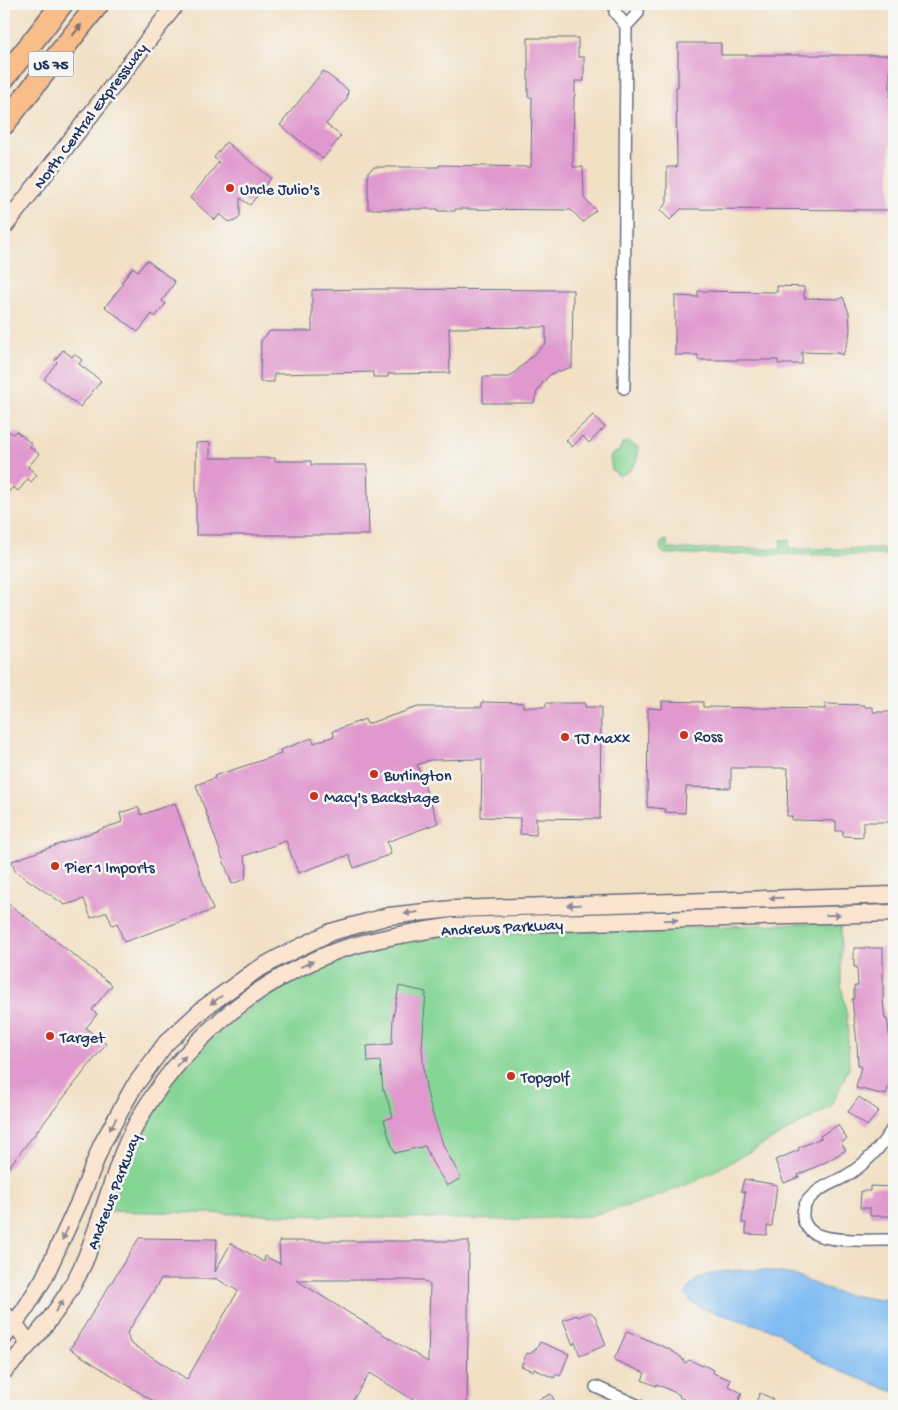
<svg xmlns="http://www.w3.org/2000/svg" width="898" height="1410" viewBox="0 0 898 1410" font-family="'Gochi Hand',sans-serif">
  <rect width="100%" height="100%" fill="#f6f6f2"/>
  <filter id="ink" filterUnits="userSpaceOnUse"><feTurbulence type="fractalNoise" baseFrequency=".02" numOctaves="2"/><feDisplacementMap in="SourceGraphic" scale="10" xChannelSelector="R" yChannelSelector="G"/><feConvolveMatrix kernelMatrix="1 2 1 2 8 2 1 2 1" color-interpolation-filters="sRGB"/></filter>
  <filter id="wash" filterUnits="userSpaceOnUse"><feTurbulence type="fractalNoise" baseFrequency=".0096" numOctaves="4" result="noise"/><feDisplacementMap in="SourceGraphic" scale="20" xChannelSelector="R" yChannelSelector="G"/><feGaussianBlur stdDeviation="1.12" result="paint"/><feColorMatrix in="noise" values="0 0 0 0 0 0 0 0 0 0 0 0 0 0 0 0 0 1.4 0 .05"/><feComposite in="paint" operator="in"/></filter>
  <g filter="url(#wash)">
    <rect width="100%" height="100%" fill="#f2e0c5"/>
    <path fill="#85d595" stroke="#50827a" d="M627,442L638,447C641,458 631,474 619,475L612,470L610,458L612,454L618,452L623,443Z
      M667,540V549H781V540H789V549H888V540L894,541V552L890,555L666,554L662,552L660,547L662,542Z
      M841,922V984L847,1017L849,1068L831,1107L696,1181L646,1201L589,1216L504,1220L110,1211C119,1183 128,1152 143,1126C209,1015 317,947 445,936Z"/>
    <path fill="#7fbcf2" stroke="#4d76a8" d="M739,1270H764L793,1275L834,1292L880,1300L894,1297V1392C855,1376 810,1363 779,1332L701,1308L693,1303L686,1295C693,1272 719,1272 739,1270Z"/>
    <g id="blocks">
      <path fill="#e098ce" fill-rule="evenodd" d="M528,38H578V57H584V81H575V96L574,97L573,167H583L584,198L596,210L583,222L571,210L455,209V211H438V209H368V172L374,167H439V165L531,167L532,97H528Z
        M678,43H721V55H890V210L681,209L670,220L660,210L667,203V167H677L676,87H678Z
        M323,71L348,90L347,99L326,124L341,136L323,159L280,125Z
        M226,142L271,178L250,205L240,198V216L238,219L233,222L228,221L220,214L215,220L190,198L219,162L214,158Z
        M147,260L175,282L162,301L166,304L163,307L155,317L152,314L138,332L105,307L123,284L121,283L133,267L138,271Z
        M777,286L804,287V298L839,299L843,297L849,313L850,329L849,338L843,355L837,353L802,352V364H778V360H698V355H675V296L698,297V291L777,292Z
        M376,289L573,290L572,367L551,374L544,381L537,392L534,403H483V377H510L546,343V327L449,328L450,373L388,374V377H373V372L274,374V382H260L261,341L270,331H312V290Z
        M63,350L72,357L74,354L82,360L79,364L101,381L80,407L44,379L57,362L55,360Z
        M593,415L605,427L589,443L583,436L572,447L566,440Z
        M8,431L13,434L16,431L32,444L30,447L39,454L28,467L37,475L31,482L28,479L18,491L13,487L4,497V436Z
        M210,442V458H275V461H311V465H367L369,535H196V443Z
        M662,701L703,702V707L825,709V704L865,705V707H873V712H894V822H863V837L843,836V831H836V821L792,820V816H787L788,768H731V788L686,787L685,813L665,812V809L647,807L648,708L662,709Z
        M482,702L523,703V707H546V703H585V707H601L600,819L536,818V835L520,834V818L481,817L482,759L430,760L417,765L438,823L387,842L391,854L354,868L349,855L298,873L286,841L244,856L247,867L245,879L232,884L196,785L215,778L214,776L281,754L280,750L312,738L314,743L334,736L333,731L365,719L367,724L418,707H482Z
        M175,803L213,910L124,942L117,923L112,925L107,912L91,918L84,899L65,905L15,871L12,861L122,822L120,813L138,807L141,815Z
        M4,900L112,985L92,1010L97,1014L86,1028L106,1044L4,1173Z
        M854,948H883V1000L885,1019H887L891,1046H894V1055H891L892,1072L886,1095L856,1088L861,1066H858L857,1043L852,999H854V986H858L857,967H854Z
        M399,986L426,992L422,1047L424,1075L427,1093L432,1112L444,1147L461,1178L447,1186L432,1162L425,1146L395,1153L390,1140L384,1120L393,1117L384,1090H383L380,1061L368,1062L367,1046L392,1044L393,1018Z
        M859,1097L879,1111L867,1126L848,1112Z
        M838,1125L847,1139L841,1143L846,1150L826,1162L798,1175L799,1177L784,1183L775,1160L799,1150L798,1148L821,1138L820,1136Z
        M744,1179L777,1185L772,1226H767V1235L746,1234V1223H742L745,1192L741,1191Z
        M870,1186L894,1187V1216H870V1208H860L861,1191H870Z
        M139,1238L217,1239L215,1272L231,1243L264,1262L265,1256L280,1264L279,1241H469L467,1406H423L370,1373L349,1406H161L70,1349ZM215,1278L238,1291L187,1379L130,1343L127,1333L161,1279H215ZM296,1280H423L430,1285L428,1362Z
        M590,1312L595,1316L606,1345L580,1356L575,1342L573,1345L563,1320L577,1315L578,1317Z
        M627,1331L669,1349L681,1357L685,1363L690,1360L702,1366L703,1365L714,1370L713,1373L731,1380L728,1386L742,1393L736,1406H700L679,1397L680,1395L657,1384L656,1386L642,1380L645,1373L614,1360Z
        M540,1342L569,1354L560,1376L556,1374L554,1378L534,1369L533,1371L521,1366L527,1353L530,1354L537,1348Z
        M760,1393L773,1399L769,1406H754Z
        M551,1394L557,1406H525Z"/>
    </g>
  </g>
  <g filter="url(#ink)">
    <use href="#blocks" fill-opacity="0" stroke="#666d82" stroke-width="1"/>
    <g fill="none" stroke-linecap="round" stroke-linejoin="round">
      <g stroke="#666d82" stroke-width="14">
        <path id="street" d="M615,4V12L626,26L624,388
          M626,26L638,13V4
          M894,1126C882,1146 866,1164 846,1176C835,1182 822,1186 813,1195C806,1201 802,1209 803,1218C805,1226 810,1232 818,1235C835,1242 874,1240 894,1240
          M596,1387L639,1406"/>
      </g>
      <g stroke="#666d82" stroke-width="19">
        <path id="secondary" d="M4,227L176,4
          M4,1314L14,1323L29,1344
          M4,1337L25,1309L44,1278L80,1200L102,1144L133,1088L166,1043L204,1008L255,971L278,958L331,932L389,916L452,909L894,895
          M4,1371C37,1338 70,1299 87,1255C100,1222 110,1188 122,1155C154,1073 232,997 311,962C320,958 330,953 339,950C377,938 415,932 454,926L894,913"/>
      </g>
      <g stroke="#666d82" stroke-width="24">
        <path id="highway" d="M4,78L62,4
          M4,124L98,4"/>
      </g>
      <use href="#street" stroke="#fff" stroke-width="11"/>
      <use href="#secondary" stroke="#fce5d0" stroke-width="16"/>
      <use href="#highway" stroke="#f8bd89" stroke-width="21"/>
    </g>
    <defs><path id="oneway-solid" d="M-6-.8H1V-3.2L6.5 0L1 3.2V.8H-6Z" transform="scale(1.25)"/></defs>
    <use fill="#7e6f71" href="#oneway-solid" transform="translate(77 30) rotate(-52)"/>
    <g fill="#8c8a97">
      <use href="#oneway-solid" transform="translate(776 898) rotate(178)"/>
      <use href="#oneway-solid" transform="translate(574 905) rotate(178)"/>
      <use href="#oneway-solid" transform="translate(411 913) rotate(173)"/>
      <use href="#oneway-solid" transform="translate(833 915) rotate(-2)"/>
      <use href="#oneway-solid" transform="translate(671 920) rotate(-2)"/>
      <use href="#oneway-solid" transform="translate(307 964) rotate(-24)"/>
      <use href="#oneway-solid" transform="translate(216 1000) rotate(144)"/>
      <use href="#oneway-solid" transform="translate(181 1061) rotate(-48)"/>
      <use href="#oneway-solid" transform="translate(113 1124) rotate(119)"/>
      <use href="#oneway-solid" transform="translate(65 1234) rotate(115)"/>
      <use href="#oneway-solid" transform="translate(59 1306) rotate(-56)"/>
    </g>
  </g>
  <g fill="#c8321e" stroke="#f6f6f2" stroke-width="2">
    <circle cx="230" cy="188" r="5"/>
    <circle cx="684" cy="735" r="5"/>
    <circle cx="565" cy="737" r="5"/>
    <circle cx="374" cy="774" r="5"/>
    <circle cx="314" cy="796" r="5"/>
    <circle cx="55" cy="866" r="5"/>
    <circle cx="50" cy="1036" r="5"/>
    <circle cx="511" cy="1076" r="5"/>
  </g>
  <g text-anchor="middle" stroke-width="5" stroke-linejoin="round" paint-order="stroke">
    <rect fill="#f6f6f2" stroke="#5d6b8a" stroke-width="1" x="28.5" y="51.5" width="45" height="25" rx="4"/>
    <g font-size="15" font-weight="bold" fill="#1b2f5e">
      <text x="51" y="69">US 75</text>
    </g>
    <g font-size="16" fill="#1b2f5e" stroke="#f6f6f2">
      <text transform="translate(89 115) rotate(-53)" y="6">North Central Expressway</text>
      <text transform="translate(502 926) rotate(-3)" y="6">Andrews Parkway</text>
      <text transform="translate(112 1191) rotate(-69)" y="6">Andrews Parkway</text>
    </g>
    <g font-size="16" fill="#1b2f5e" stroke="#f6f6f2" text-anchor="start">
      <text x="240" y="194">Uncle Julio's</text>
      <text x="694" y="741">Ross</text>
      <text x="575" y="743">TJ Maxx</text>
      <text x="384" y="780">Burlington</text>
      <text x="324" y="802">Macy's Backstage</text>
      <text x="65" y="872">Pier 1 Imports</text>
      <text x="60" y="1042">Target</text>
      <text x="521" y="1082">Topgolf</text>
    </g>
  </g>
  <rect width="898" height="1410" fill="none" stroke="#f6f6f2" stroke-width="20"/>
</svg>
